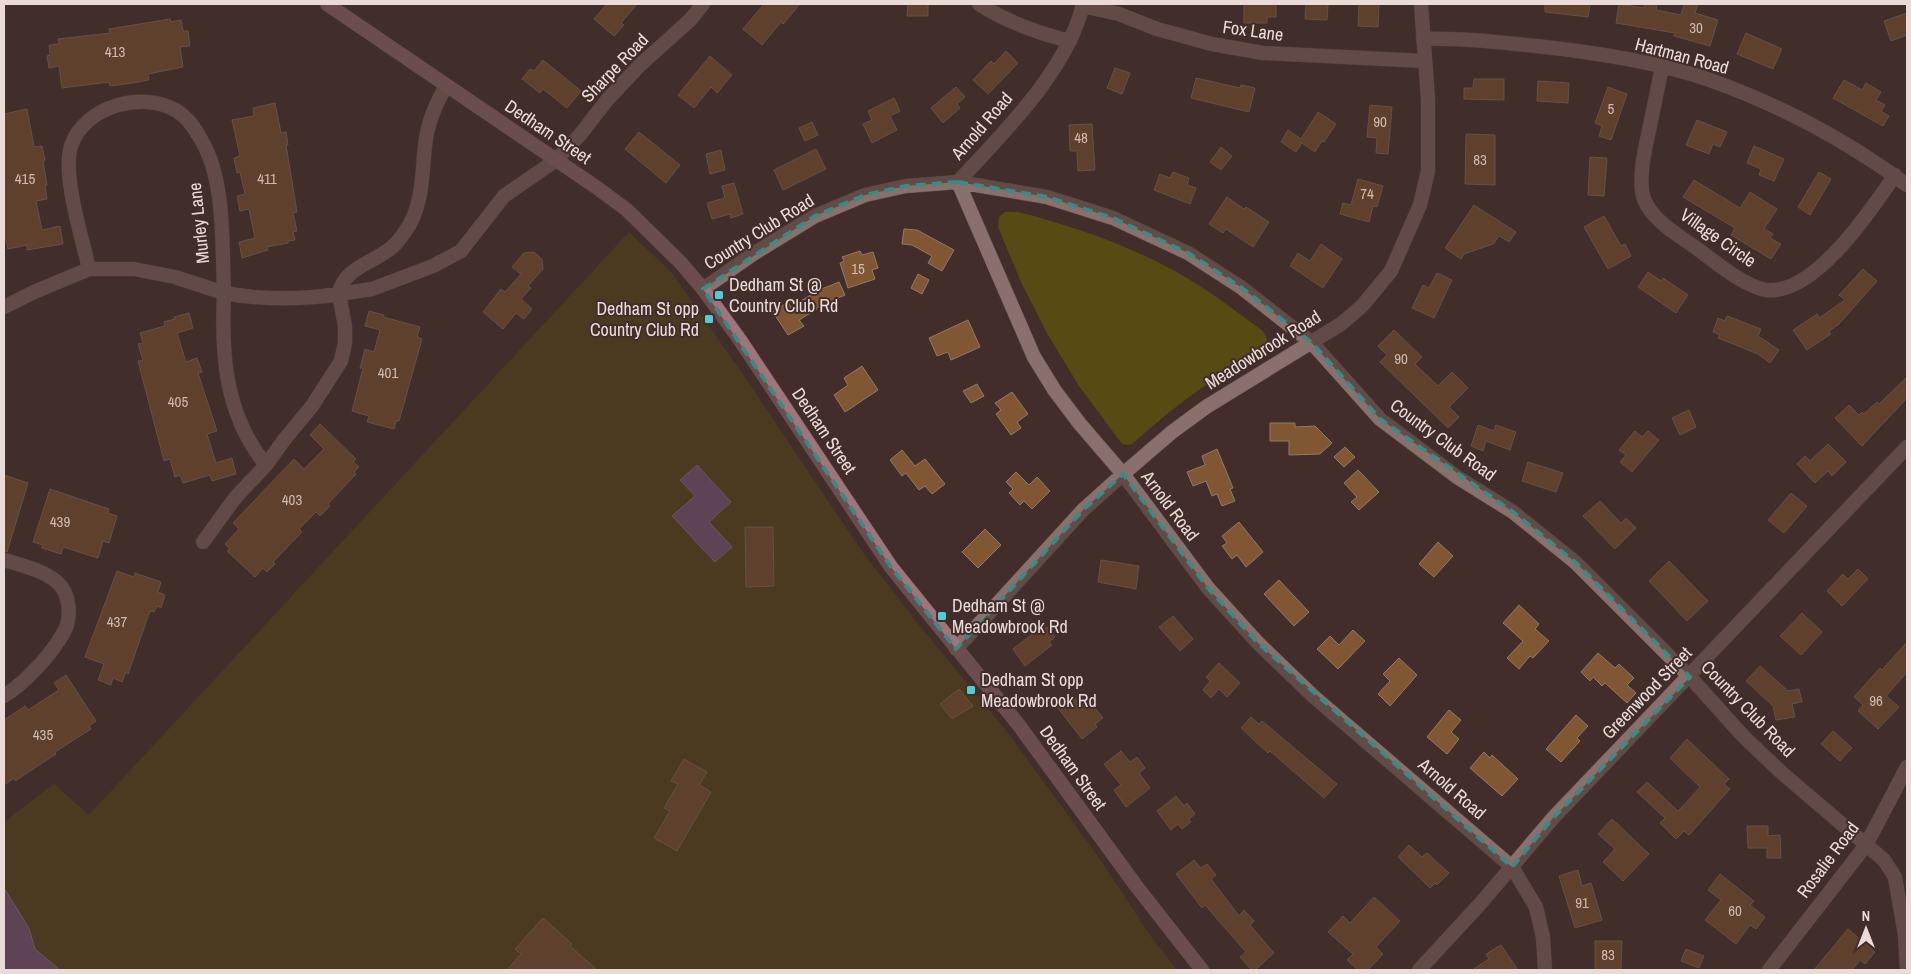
<svg xmlns="http://www.w3.org/2000/svg" width="1911" height="974" viewBox="0 0 1911 974" font-family="'Archivo Narrow',sans-serif">
  <rect width="100%" height="100%" fill="#422d2a"/>
  <path fill="#574a12" d="M1005,212C1020,210 1039,218 1054,222C1099,235 1146,254 1187,278C1214,294 1238,313 1263,331L1267,339V345L1262,352C1212,377 1174,407 1132,444L1128,445L1122,444L1079,386L1048,335L1021,282L998,227L999,217Z
    M629,232L672,273L751,386L861,550L919,625L1008,733L1097,855L1152,938L1177,970H4V822L54,784L89,815Z"/>
  <path fill="#805e88" stroke="#a084a0" d="M697,465L731,502L709,522L732,547L715,562L672,516L695,496L680,480Z
    M4,888L29,928L35,949L60,970H4Z"/>
  <path fill="#805732" stroke="#8e7b6c" d="M607,4H637L621,23L624,25L614,36L594,19Z
    M764,4H800L783,24L781,22L762,45L743,29Z
    M908,4H928V16H907Z
    M1244,4H1276V17H1267V23H1244Z
    M1306,4H1328L1327,20L1305,19Z
    M1359,4H1379L1378,27L1358,26Z
    M1545,4H1590L1588,17L1545,12Z
    M1619,4L1644,8L1645,4H1657L1656,10L1681,15L1684,4H1698L1695,13L1718,20L1710,46L1674,36L1675,33L1616,23Z
    M1907,13V35L1891,41L1884,21Z
    M170,19L171,22L181,20L183,31H188L190,46L180,47L183,67L148,74L149,80L133,83L110,86L109,82L62,88L59,66L49,68L47,56L50,55L49,45L59,44L58,39L110,33L109,29Z
    M1746,33L1782,49L1773,69L1737,54Z
    M1006,51L1018,63L988,94L973,80L991,61L994,64Z
    M710,56L732,75L717,93L711,87L694,108L678,95Z
    M543,60L581,91L567,108L543,89L540,93L522,79L530,69L534,71Z
    M1115,68L1130,73L1122,94L1107,88Z
    M1196,78L1240,88L1241,85L1255,88L1249,112L1191,98Z
    M1474,79H1504V100L1464,99V88H1473Z
    M1844,80L1862,90L1866,83L1881,92L1876,100L1885,105L1881,111L1889,116L1883,126L1833,98Z
    M1538,81L1569,83L1568,103L1537,101Z
    M956,87L965,97L957,104L960,108L943,123L931,108Z
    M1608,87L1627,94L1611,140L1599,136L1602,126L1595,123Z
    M894,98L900,111L890,116L897,130L872,143L863,124L872,120L868,111Z
    M275,103L281,133L286,132L288,145H286L297,212L293,213L297,231L293,232L295,240L288,241V243L267,247L268,250L242,258L239,242L255,238L249,209L240,211L237,196L245,194L240,172L237,173L234,158L240,156L232,120L254,116L253,108Z
    M1370,105L1392,107L1388,154L1376,153L1377,138L1367,137Z
    M27,109L34,147L42,146L45,160L43,161L47,185H45L47,199L36,201L42,230L60,226L63,244L27,250V245L8,249L6,240H4V114Z
    M1318,112L1336,124L1324,142L1322,141L1315,152L1302,143L1296,152L1281,142L1288,130L1301,139Z
    M1697,120L1727,132L1720,147L1713,144L1709,154L1686,145Z
    M812,122L818,135L805,141L799,128Z
    M1092,124L1095,170L1078,171L1077,151H1070L1069,125Z
    M639,132L680,165L666,183L625,149Z
    M1466,134L1495,135V185L1465,184Z
    M1754,146L1784,159L1774,181L1759,175L1761,169L1747,163Z
    M1221,147L1232,156L1221,170L1210,162Z
    M816,149L826,169L783,190L774,170Z
    M721,150L725,170L710,174L706,154Z
    M1590,157L1607,158L1604,196L1588,195Z
    M1173,172L1189,178L1187,185L1196,188L1190,204L1154,190L1160,174L1170,178Z
    M1819,172L1831,179L1810,215L1798,207Z
    M1358,179L1383,186L1377,207L1373,206L1369,222L1340,214L1343,203L1351,205Z
    M1694,180L1740,208L1750,192L1777,209L1764,229L1773,234L1770,238L1781,244L1771,259L1731,235L1735,228L1683,197Z
    M734,183L743,214L731,218L730,214L712,219L707,203L725,198L722,186Z
    M1227,197L1244,209L1246,207L1269,222L1253,247L1226,229L1223,233L1209,224Z
    M1474,205L1516,232L1509,242L1499,236L1493,244L1464,254L1461,259L1445,248Z
    M1604,216L1621,246L1625,244L1631,256L1608,269L1584,227Z
    M904,229L917,230L954,250L942,271L928,263L932,256L912,245L902,244Z
    M1321,244L1342,259L1323,288L1290,266L1298,253L1310,261Z
    M860,251L862,255L873,252L878,268L872,270L875,279L848,288L840,263L844,261L842,257Z
    M534,252L542,259L543,269L528,286L531,288L521,299L532,309L524,319L516,313L503,329L483,312L501,289L505,292L521,274L512,267L524,253Z
    M1863,269L1877,281L1839,324L1829,331L1831,334L1807,350L1793,330L1817,314L1819,318L1845,300L1839,295Z
    M1648,272L1661,281L1663,278L1688,295L1676,313L1638,287Z
    M1437,273L1452,280L1434,318L1412,308L1423,285L1429,288Z
    M918,274L929,280L922,294L911,288Z
    M839,282L845,295L816,308L817,309L799,320L804,326L788,335L773,312L788,302L791,307L819,290Z
    M369,311L384,315L383,317L420,327L417,337L422,339L399,421H396L394,429L367,422L369,416L352,411L363,368H360L365,349L374,352L380,330L365,326Z
    M189,313L193,328L177,333L186,362L197,358L202,372L198,373L217,431L207,434L216,463L232,458L236,474L212,481L210,475L183,483L180,475L175,477L170,459L164,461L138,361L143,360L138,344L143,343L140,333L165,326L164,322L175,319L174,317Z
    M1727,316L1761,329L1758,336L1779,350L1770,363L1758,354L1718,338L1720,335L1713,332L1718,318L1725,321Z
    M968,320L980,347L951,360L948,352L937,356L929,338Z
    M1394,330L1422,357L1415,364L1438,386L1452,372L1468,388L1449,407L1459,417L1448,428L1380,362L1387,355L1378,346Z
    M862,366L878,390L845,412L834,395L848,385L844,378Z
    M1907,377V398L1862,446L1835,418L1849,405L1859,415L1862,412L1864,414L1877,402L1879,404Z
    M977,384L984,396L971,403L963,391Z
    M1012,392L1028,414L1017,422L1021,428L1011,435L996,414L1001,410L995,403Z
    M1689,410L1696,427L1680,435L1672,418Z
    M1270,423H1295V427L1315,426L1332,443L1320,454L1289,455V441H1270Z
    M320,424L356,459L353,462L359,467L354,472L356,474L328,504L330,506L320,516L316,512L299,529L302,532L273,562L275,564L267,572L263,568L255,577L227,551L230,549L225,544L239,529L233,523L294,459L304,469L324,449L310,435Z
    M1478,425L1494,431L1496,425L1516,432L1510,450L1486,441L1483,451L1471,446Z
    M1635,431L1642,437L1648,431L1659,440L1632,472L1620,462L1626,455L1619,450Z
    M1828,444L1846,462L1832,476L1828,471L1815,483L1797,464L1805,456L1810,461Z
    M1345,447L1355,457L1344,467L1334,457Z
    M1217,449L1233,488L1230,489L1235,501L1222,506L1217,494L1212,496L1206,481L1193,486L1187,472L1205,465L1202,456Z
    M902,450L915,466L925,459L945,484L932,494L925,486L919,490L906,473L902,476L890,460Z
    M1528,462L1563,473L1556,492L1522,481Z
    M1358,470L1379,492L1359,510L1351,502L1357,497L1344,483Z
    M1016,472L1029,485L1037,477L1050,491L1032,509L1024,501L1020,505L1009,493L1013,489L1006,482Z
    M4,475L28,483L7,552L4,551Z
    M50,489L109,509L108,513L117,516L109,543L103,541L98,558L63,547L61,554L42,548L43,545L33,542Z
    M1791,493L1807,506L1784,533L1768,520Z
    M1600,501L1621,523L1626,518L1636,528L1615,549L1583,516Z
    M1239,522L1263,552L1246,567L1237,555L1232,559L1222,546L1227,543L1222,536Z
    M745,527H773L774,586L746,587Z
    M985,529L1001,545L978,568L962,552Z
    M1438,542L1453,556L1434,577L1419,564Z
    M1101,560L1139,566L1136,589L1098,582Z
    M1669,561L1708,601L1687,621L1649,581Z
    M1858,569L1868,579L1842,606L1827,591L1843,574L1848,579Z
    M117,571L134,577L135,573L161,582L158,592L165,595L161,608L157,606L154,612L150,611L128,674L126,672L122,682L113,678L111,685L98,680L104,664L85,657Z
    M1279,580L1309,612L1294,626L1264,594Z
    M1519,605L1539,624L1535,629L1549,641L1533,658L1530,656L1519,669L1507,658L1523,641L1503,623Z
    M1802,613L1822,632L1801,655L1780,636Z
    M1173,616L1193,639L1180,651L1159,627Z
    M1047,627L1055,637L1049,642L1052,645L1025,666L1013,649L1039,629L1041,632Z
    M1353,630L1365,641L1338,669L1317,649L1330,636L1339,645Z
    M1907,642V672L1886,696L1899,707L1878,729L1858,711L1863,705L1854,697L1880,668L1882,670Z
    M1598,653L1615,668L1619,664L1634,678L1627,685L1636,693L1627,703L1605,683L1602,686L1593,677L1590,681L1581,672Z
    M1399,658L1417,675L1390,706L1378,694L1390,681L1383,674Z
    M1219,663L1240,683L1227,697L1219,689L1211,698L1203,690L1210,681L1206,677Z
    M1760,666L1788,691L1799,689L1802,702L1792,704L1795,717L1776,720L1773,706L1746,681Z
    M66,675L96,721L89,726L91,729L55,752L56,754L15,781L14,778L4,785V720L25,706L28,710L59,690L54,683Z
    M959,689L973,706L952,719L940,704Z
    M1073,696L1081,707L1089,700L1103,718L1095,724L1097,727L1082,739L1058,708Z
    M1449,710L1461,720L1451,732L1459,739L1447,754L1427,737Z
    M1576,715L1588,726L1577,738L1580,741L1561,762L1546,749Z
    M1251,717L1259,724L1262,721L1337,784L1324,798L1270,751L1268,753L1241,728Z
    M1833,731L1852,748L1840,761L1821,744Z
    M1687,739L1729,779L1724,784L1730,789L1689,835L1684,831L1676,839L1660,823L1665,818L1637,792L1647,782L1678,811L1685,804L1700,787L1670,758Z
    M1121,751L1130,762L1137,757L1145,768L1139,773L1150,788L1126,807L1114,790L1121,785L1104,764Z
    M1484,752L1490,758L1492,755L1518,779L1502,796L1470,768Z
    M684,759L707,772L699,785L711,792L677,851L654,838L670,811L664,808L678,784L671,781Z
    M1176,796L1184,806L1187,803L1195,814L1189,819L1191,822L1182,829L1178,824L1171,830L1157,811Z
    M1612,819L1649,854L1623,881L1603,862L1615,849L1598,834Z
    M1747,826H1768V836L1780,835L1781,858H1767V848H1748Z
    M1409,845L1422,857L1427,853L1449,873L1437,885L1435,883L1430,888L1398,857Z
    M1194,860L1201,868L1207,864L1216,875L1211,879L1239,916L1244,910L1254,921L1250,925L1274,953L1255,970H1252L1240,957L1246,952L1205,905L1202,908L1176,874Z
    M1578,870L1582,886L1591,883L1602,920L1575,928L1559,876Z
    M1720,874L1754,901L1750,905L1765,917L1756,929L1750,925L1736,944L1705,920L1721,900L1708,890Z
    M1374,897L1400,921L1376,947L1383,954L1368,970H1358L1347,960L1353,954L1328,932L1343,916L1350,923Z
    M543,918L572,944L570,946L597,970H507L521,954L515,949Z
    M1848,929L1875,952L1865,964L1860,960L1852,970H1814Z
    M1595,941H1622L1621,970H1595Z
    M1501,945L1518,970H1472L1489,959L1486,954Z
    M1686,949L1704,956L1699,968L1681,961Z"/>
  <g fill="none" stroke-linecap="round" stroke-linejoin="round">
    <g stroke="#5e4c4a" stroke-width="15">
      <path id="minor" d="M979,4C1007,22 1037,33 1070,41
        M1083,4C1068,70 1002,134 958,182L1034,357L1055,391L1080,424L1123,474L1208,588L1258,643L1313,696L1512,867L1536,907L1543,937L1545,970
        M1082,6L1119,14L1157,29L1212,44L1263,53L1424,61
        M1423,39C1461,38 1498,42 1536,46C1592,52 1654,61 1707,79C1778,104 1846,140 1907,185
        M1662,68C1657,90 1653,112 1648,135C1644,153 1640,172 1642,191C1645,216 1676,234 1695,247C1714,261 1743,286 1766,290C1814,296 1871,210 1895,175
        M446,86C435,105 427,124 425,146C422,173 423,199 410,224C405,232 398,243 391,248C373,263 343,268 339,294L372,289L433,266L461,251L504,196L556,160L580,135L607,100L640,65L690,20L703,4
        M89,269C82,237 62,175 71,146C84,106 143,90 177,111C190,119 198,133 205,147C225,186 222,249 224,293C263,300 300,300 339,294L345,326V343L341,361L312,406L284,440L266,465L235,498L203,542
        M703,289L753,254L815,216L865,195L906,186L958,182L1047,197L1113,218L1188,253L1242,288L1312,343L1380,419L1457,477L1513,512L1575,562L1690,677L1744,737L1782,773L1884,860L1895,877L1905,935L1907,970
        M4,307L34,292L89,269H134L175,277L224,293C221,355 225,415 266,465
        M4,560C21,565 43,570 57,582C70,593 72,617 64,632C51,655 26,682 4,696
        M956,649L1083,510L1123,474L1172,432L1206,407L1341,324L1362,306L1391,271L1420,205L1428,171V99L1421,4
        M1769,970L1866,845L1907,767"/>
    </g>
    <g stroke="#5e4c4a" stroke-width="15">
      <path id="tertiary" d="M1419,970L1480,904L1553,818L1907,447"/>
    </g>
    <g stroke="#5e4c4a" stroke-width="15">
      <path id="secondary" d="M327,4L596,187L627,210L681,263L703,289L740,340L891,567L1018,724L1137,887L1202,970"/>
    </g>
    <use href="#minor" stroke="#89706c" stroke-width="14"/>
    <use href="#tertiary" stroke="#89706c" stroke-width="14"/>
    <use href="#secondary" stroke="#a0747c" stroke-width="14"/>
  </g>
  <path d="M0 0H1911V974H0ZM958,182L1047,197L1113,218L1188,253L1242,288L1312,343L1380,419L1513,512L1575,562L1690,677L1553,818L1512,867L1258,643L1208,588L1123,474L1083,510L956,649L891,567L703,289L815,216L865,195L906,186Z" fill="#422d2a" fill-opacity=".55" fill-rule="evenodd"/>
  <path fill="none" stroke="#3b8a83" stroke-width="4" stroke-dasharray="10 6" stroke-linejoin="round" d="M958,182L1047,197L1113,218L1188,253L1242,288L1312,343L1380,419L1513,512L1575,562L1690,677L1553,818L1512,867L1258,643L1208,588L1123,474L1083,510L956,649L891,567L703,289L815,216L865,195L906,186Z"/>
  <g fill="#52ccd0" stroke="#422d2a" stroke-width="2">
    <rect x="714" y="290" width="10" height="10" rx="2.5"/>
    <rect x="704" y="314" width="10" height="10" rx="2.5"/>
    <rect x="937" y="611" width="10" height="10" rx="2.5"/>
    <rect x="966" y="685" width="10" height="10" rx="2.5"/>
  </g>
  <g text-anchor="middle" stroke-width="4" stroke-linejoin="round" paint-order="stroke">
    <g font-size="15" fill="#d0baaf">
      <text x="1696" y="33">30</text>
      <text x="115" y="57">413</text>
      <text x="1611" y="114">5</text>
      <text x="1380" y="127">90</text>
      <text x="1081" y="143">48</text>
      <text x="1480" y="165">83</text>
      <text x="25" y="184">415</text>
      <text x="267" y="184">411</text>
      <text x="1367" y="199">74</text>
      <text x="858" y="274">15</text>
      <text x="1401" y="364">90</text>
      <text x="388" y="378">401</text>
      <text x="178" y="407">405</text>
      <text x="292" y="505">403</text>
      <text x="60" y="527">439</text>
      <text x="117" y="627">437</text>
      <text x="1876" y="706">96</text>
      <text x="43" y="740">435</text>
      <text x="1582" y="908">91</text>
      <text x="1735" y="916">60</text>
      <text x="1608" y="960">83</text>
    </g>
    <g font-size="18" fill="#eadbd9" stroke="#422d2a">
      <text transform="translate(1253 31) rotate(8)" y="6">Fox Lane</text>
      <text transform="translate(1682 56) rotate(15)" y="6">Hartman Road</text>
      <text transform="translate(615 68) rotate(-46)" y="6">Sharpe Road</text>
      <text transform="translate(982 126) rotate(-49)" y="6">Arnold Road</text>
      <text transform="translate(548 132) rotate(34)" y="6">Dedham Street</text>
      <text transform="translate(199 223) rotate(-96)" y="6">Murley Lane</text>
      <text transform="translate(759 232) rotate(-32)" y="6">Country Club Road</text>
      <text transform="translate(1718 238) rotate(35)" y="6">Village Circle</text>
      <text transform="translate(1263 350) rotate(-32)" y="6">Meadowbrook Road</text>
      <text transform="translate(824 431) rotate(56)" y="6">Dedham Street</text>
      <text transform="translate(1443 440) rotate(36)" y="6">Country Club Road</text>
      <text transform="translate(1170 506) rotate(53)" y="6">Arnold Road</text>
      <text transform="translate(1647 693) rotate(-46)" y="6">Greenwood Street</text>
      <text transform="translate(1748 709) rotate(46)" y="6">Country Club Road</text>
      <text transform="translate(1073 768) rotate(54)" y="6">Dedham Street</text>
      <text transform="translate(1452 789) rotate(41)" y="6">Arnold Road</text>
      <text transform="translate(1828 860) rotate(-53)" y="6">Rosalie Road</text>
    </g>
    <g font-size="18" fill="#eadbd9" stroke="#422d2a" text-anchor="start">
      <text x="729" y="291">Dedham St @<tspan x="729" dy="21">Country Club Rd</tspan></text>
      <text x="699" y="315" text-anchor="end">Dedham St opp<tspan x="699" dy="21">Country Club Rd</tspan></text>
      <text x="952" y="612">Dedham St @<tspan x="952" dy="21">Meadowbrook Rd</tspan></text>
      <text x="981" y="686">Dedham St opp<tspan x="981" dy="21">Meadowbrook Rd</tspan></text>
    </g>
  </g>
  <rect width="1911" height="974" fill="none" stroke="#eadbd9" stroke-width="10"/>
  <g transform="translate(1866 929)" stroke="#422d2a" stroke-width="4" paint-order="stroke">
  <path d="M0-4L9 19L0 12L-9 19Z" fill="#eadbd9"/>
  <text y="-8" font-size="14" font-weight="bold" text-anchor="middle" fill="#eadbd9">N</text>
  </g>
</svg>
